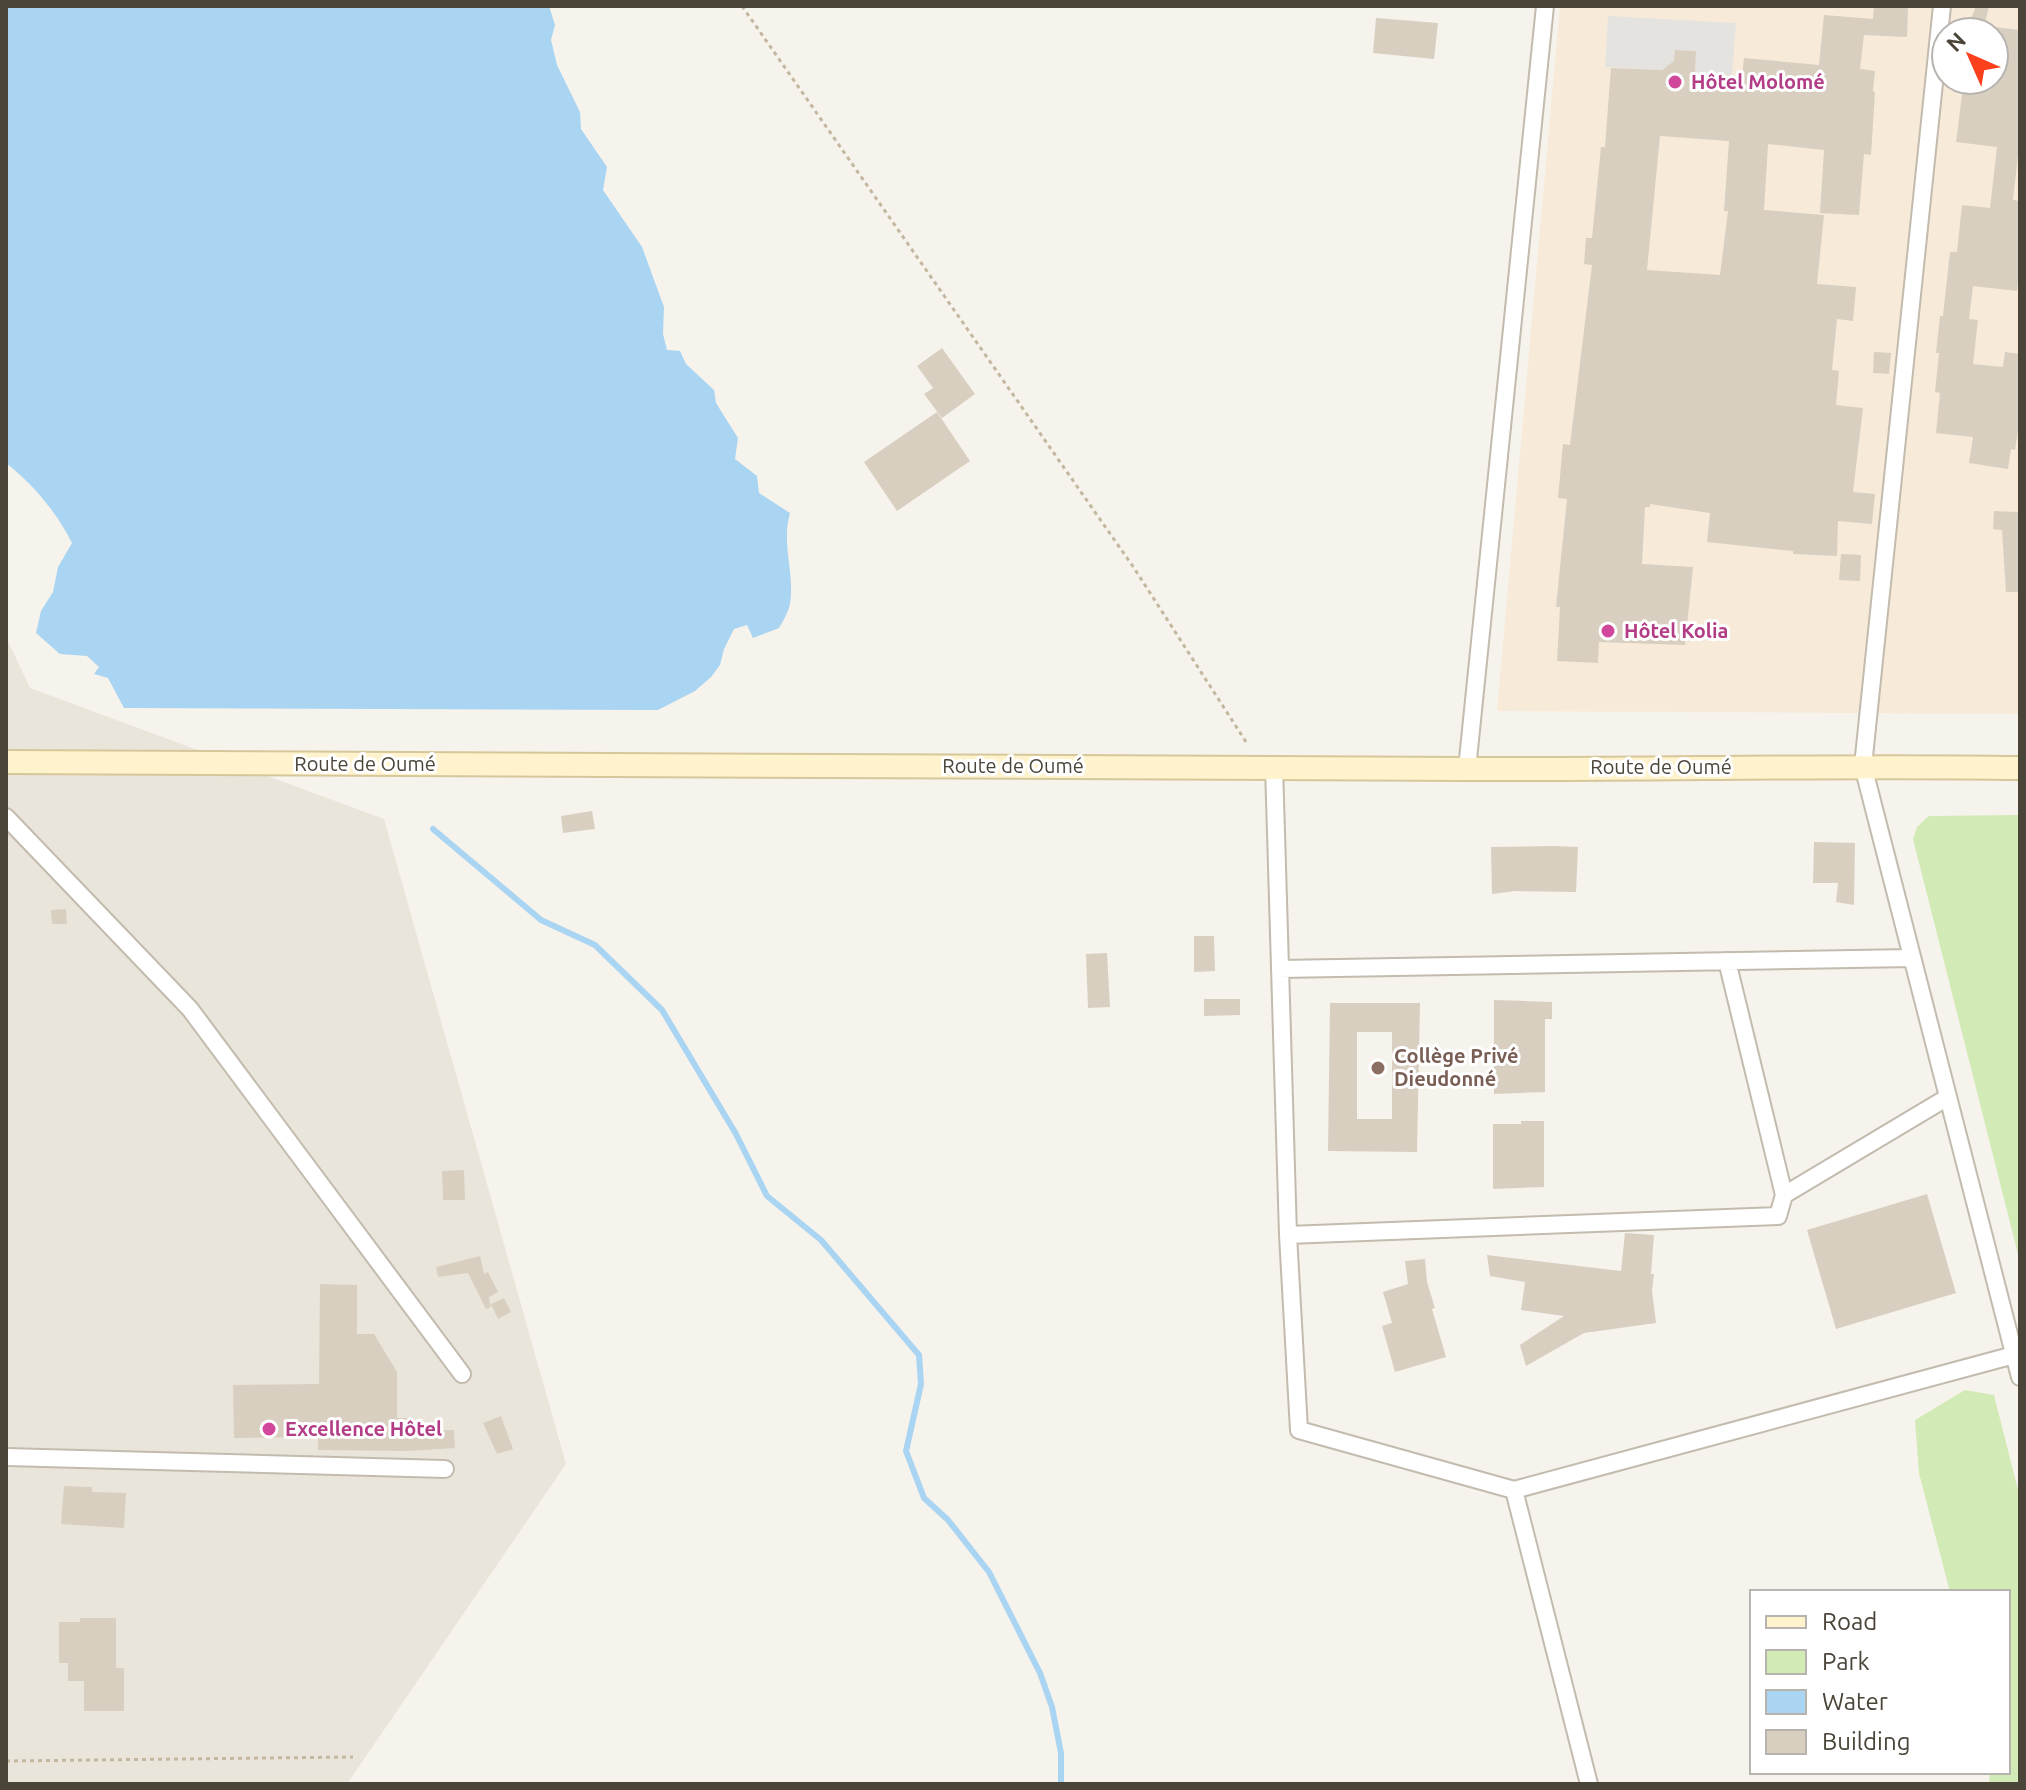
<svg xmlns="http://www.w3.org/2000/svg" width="2026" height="1790" viewBox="0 0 2026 1790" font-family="Ubuntu,sans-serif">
  <rect width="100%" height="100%" fill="#f6f3ec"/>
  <path fill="#eae5da" d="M6,637L30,688L384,819L566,1464L347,1784H6Z"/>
  <path fill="#f7ead8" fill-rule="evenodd" d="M1560,6H2020V714L1497,711ZM1946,32H1994V80H1946Z"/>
  <path fill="#d2eab5" d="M2020,815V1262L1913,839L1917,827L1929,816Z
    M1965,1390L1994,1395L2020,1498V1784H1989L1990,1772H2008V1592H1950L1919,1473L1915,1420Z"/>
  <path fill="#e5e3e0" d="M1608,16L1736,23L1732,75L1695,73L1696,51L1676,50L1674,61L1662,70L1605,67Z"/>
  <path fill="#a9d4f2" d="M6,6H549L555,25L551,40L557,65L580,112L581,129L607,167L603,190L642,247L664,307L663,334L667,350L680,351L686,364L714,390L716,403L738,438L735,459L757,476L759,493L790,513C781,544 795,573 790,604C788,613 783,621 779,628L753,638L747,625L734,629L724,649L720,665L711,677L695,691L658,710L124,708L108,678L94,674L99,667L87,656L60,654L36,633L41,611L53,592L58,567L72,543C57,513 33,484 6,463Z"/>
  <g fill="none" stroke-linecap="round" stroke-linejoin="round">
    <path stroke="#a9d4f2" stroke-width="6" d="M433,829L541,920L595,945L662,1010L736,1134L767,1196L821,1240L919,1355L921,1384L906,1451L924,1498L948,1520L989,1572L1040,1673L1052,1707L1061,1753V1784"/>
  </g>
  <path fill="#d8cfc1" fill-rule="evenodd" d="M1874,6L1908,7L1907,37L1864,35L1860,69L1875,71L1873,91L1875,92L1871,155L1864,154L1859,215L1820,213L1824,150L1768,144L1764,210L1824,215L1817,284L1856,287L1853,321L1837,319L1832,370L1839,371L1836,405L1863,408L1853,492L1875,494L1872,524L1838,521L1837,556L1793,554V551L1707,542L1710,513L1650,504V507H1645L1642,564L1693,567L1685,645L1599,642L1598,663L1557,661L1560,607H1556L1567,499L1558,498L1563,444L1570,445L1592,265L1584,264L1586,238H1592L1601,147H1605L1611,68L1662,70L1674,61L1675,50L1696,51L1695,73L1742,76L1744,58L1819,65L1824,15L1873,19ZM1660,136L1729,141L1724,211H1728L1720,275L1647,270Z
    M1976,6H1989L1983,32H1966Z
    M1376,18L1438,23L1434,59L1373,53Z
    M1994,27L2020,30V137L2013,200L2020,201V261L2017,291L1973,286L1969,319L1978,320L1973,364L2003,367L2005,352L2020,354V417L2015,450L2011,449L2008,469L1969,463L1973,437L1936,433L1940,393L1935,392L1939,353H1936L1940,316H1943L1950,252H1957L1962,205L1990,208L1997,147L1956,142L1964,80H1994Z
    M942,348L975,394L942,418L924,394L933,388L917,366Z
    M1874,352L1891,353L1889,374L1873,373Z
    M937,412L970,461L897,511L864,462Z
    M1994,511L2019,512L2020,592H2006L2002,530L1993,529Z
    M1841,554L1861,555L1860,581L1839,580Z
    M592,811L595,829L563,833L561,816Z
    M1814,842L1855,843L1854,905L1836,902L1838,883H1813Z
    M1553,846L1578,847L1576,892L1515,891L1492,894L1491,847Z
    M66,909L67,924H52L51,910Z
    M1194,936H1214L1215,971L1194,972Z
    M1107,953L1110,1007L1088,1008L1086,954Z
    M1204,999H1240V1015L1204,1016Z
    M1494,1000L1552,1002V1019H1545V1092L1494,1094Z
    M1330,1003H1420L1417,1152L1328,1151ZM1357,1032H1392V1119H1357Z
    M1521,1121H1544V1187L1493,1189V1124H1521Z
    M464,1170L465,1200H443L442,1171Z
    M1927,1194L1956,1293L1836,1329L1807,1230Z
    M1625,1233L1654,1235L1651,1274H1654L1652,1290L1656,1323L1584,1333L1526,1366L1520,1345L1564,1316L1521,1310L1525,1282L1490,1276L1487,1255L1621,1271Z
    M480,1256L484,1274L488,1272L498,1292L489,1297L491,1307L486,1309L468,1273L438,1277L436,1267Z
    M1425,1259L1427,1282L1435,1308L1432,1309L1446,1357L1395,1372L1382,1326L1392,1323L1383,1292L1408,1284L1405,1261Z
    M320,1284L357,1285V1334H374L397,1372V1418H408V1431L454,1430L455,1448L408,1451L318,1450V1437L234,1438L233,1385L319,1384Z
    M504,1298L511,1312L498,1319L491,1304Z
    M501,1416L513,1449L497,1454L483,1423Z
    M64,1486L92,1487V1492L126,1493L124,1528L61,1524Z
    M80,1618H116V1668H124V1711H84V1681H68V1663H59V1622H80Z"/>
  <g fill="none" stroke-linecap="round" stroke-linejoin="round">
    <g stroke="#c2bbae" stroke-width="20">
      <path id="street" d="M1942,6L1863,766L2020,1377
        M1274,766L1288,1235L1299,1430L1514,1490L2014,1355
        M1467,769L1545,6
        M6,817L190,1009L462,1374
        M1280,969L1912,958
        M1784,1195L1948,1097
        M1288,1235L1778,1216L1784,1195L1727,961
        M6,1457L445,1469
        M1514,1490L1589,1784"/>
    </g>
    <g stroke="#d6c79b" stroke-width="26">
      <path id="secondary" d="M6,762C492,765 978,765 1463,769C1649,770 1834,765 2020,768"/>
    </g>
    <path stroke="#c4b79f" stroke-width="3" stroke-dasharray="4 4" stroke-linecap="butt" d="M742,6L1134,568L1248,745
      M6,1761L353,1757"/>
    <use href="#street" stroke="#fff" stroke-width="16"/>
    <use href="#secondary" stroke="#fff3cd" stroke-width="22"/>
  </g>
  <g fill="#d1479c" stroke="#fff" stroke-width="3">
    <circle cx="1675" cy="82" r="8"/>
    <circle cx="1608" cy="631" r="8"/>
    <circle cx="269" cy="1429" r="8"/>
  </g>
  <circle fill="#8d6e63" stroke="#fff" stroke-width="3" cx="1378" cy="1068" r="8"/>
  <g text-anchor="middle" stroke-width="6" stroke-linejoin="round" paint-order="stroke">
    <g font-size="20" font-weight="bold" fill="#b23c85" stroke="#fff" text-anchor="start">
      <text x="1691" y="89">Hôtel Molomé</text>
      <text x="1624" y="638">Hôtel Kolia</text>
      <text x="285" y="1436">Excellence Hôtel</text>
    </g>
    <g font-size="20" fill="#4b4439" stroke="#fff">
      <text x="365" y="771">Route de Oumé</text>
      <text x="1013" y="773">Route de Oumé</text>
      <text x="1661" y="774">Route de Oumé</text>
    </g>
    <g font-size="20" font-weight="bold" fill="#785e54" stroke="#fff" text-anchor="start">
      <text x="1394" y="1063">Collège Privé<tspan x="1394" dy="23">Dieudonné</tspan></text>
    </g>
  </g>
  <rect width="2026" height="1790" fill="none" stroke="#4b4439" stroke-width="16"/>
  <rect x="1750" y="1590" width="260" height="184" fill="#ffffff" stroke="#b7b4b0" stroke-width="2"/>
  <rect x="1766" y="1616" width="40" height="12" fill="#fff3cd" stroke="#b7b4b0" stroke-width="2"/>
  <text x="1822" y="1630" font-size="24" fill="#4b4439">Road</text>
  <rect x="1766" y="1650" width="40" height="24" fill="#d2eab5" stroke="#b7b4b0" stroke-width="2"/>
  <text x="1822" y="1670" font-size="24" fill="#4b4439">Park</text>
  <rect x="1766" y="1690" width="40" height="24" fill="#a9d4f2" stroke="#b7b4b0" stroke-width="2"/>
  <text x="1822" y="1710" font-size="24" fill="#4b4439">Water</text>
  <rect x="1766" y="1730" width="40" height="24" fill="#d8cfc1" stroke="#b7b4b0" stroke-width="2"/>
  <text x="1822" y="1750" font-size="24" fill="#4b4439">Building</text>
  <g transform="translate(1970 56) rotate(315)"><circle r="38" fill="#ffffff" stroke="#b7b4b0" stroke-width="2"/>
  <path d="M0-6L14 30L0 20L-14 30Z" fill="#fc3f1d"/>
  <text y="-12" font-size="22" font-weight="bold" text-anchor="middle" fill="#4b4439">N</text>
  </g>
</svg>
